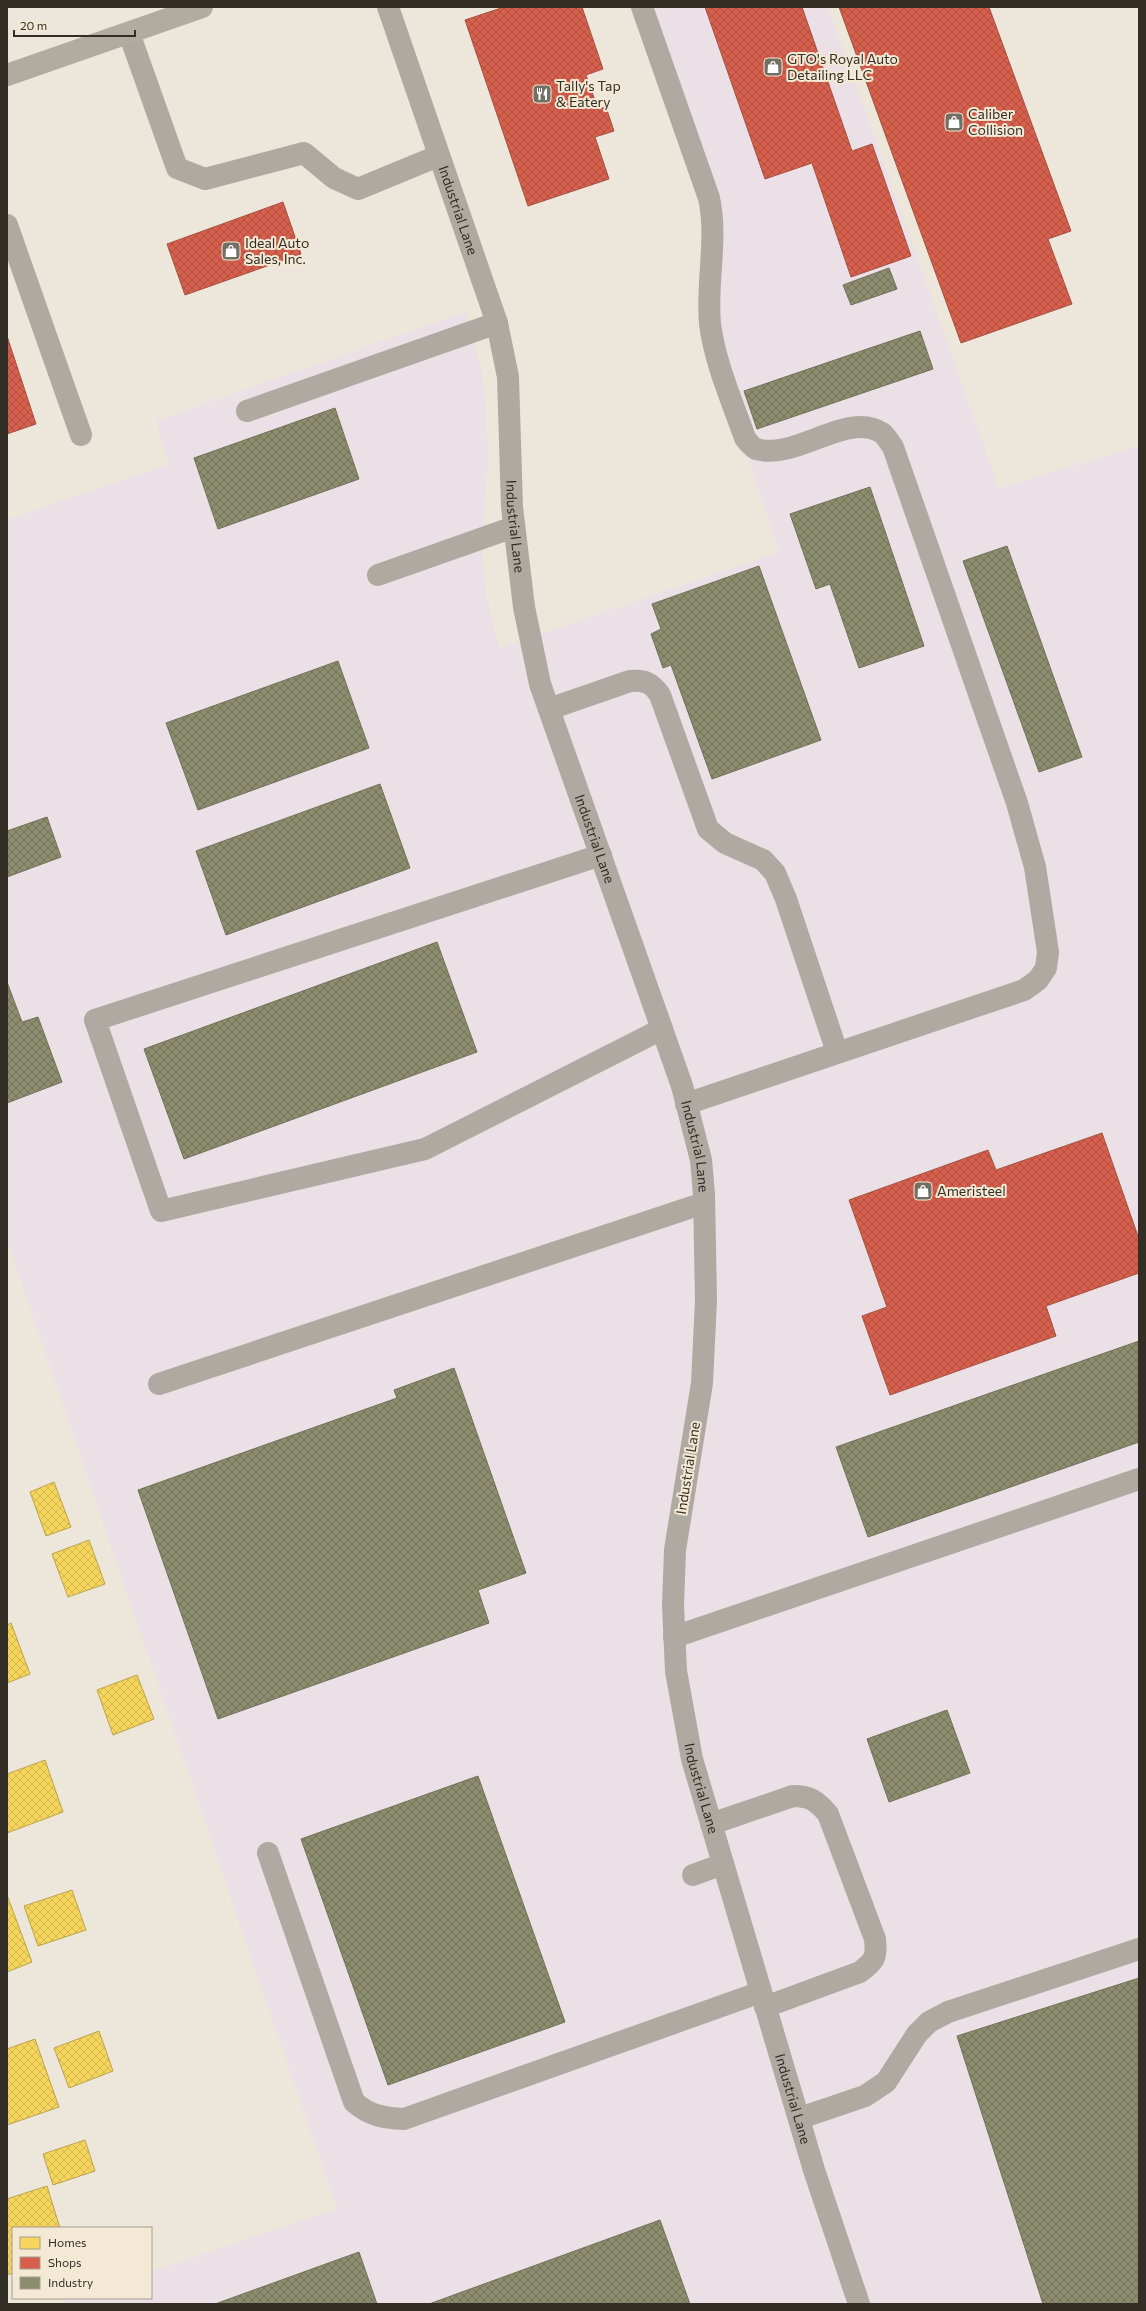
<svg xmlns="http://www.w3.org/2000/svg" width="1146" height="2311" viewBox="0 0 1146 2311" font-family="Commissioner,sans-serif">
  <defs>
    <pattern id="homes-cross-hatch" width="8" height="8" patternUnits="userSpaceOnUse"><rect width="8" height="8" fill="#f6d55c"/><path d="M0 0l8 8M0 8l8-8" fill="none" stroke="#d3b750"/></pattern>
    <pattern id="shops-cross-hatch" width="8" height="8" patternUnits="userSpaceOnUse"><rect width="8" height="8" fill="#d6604d"/><path d="M0 0l8 8M0 8l8-8" fill="none" stroke="#ae5040"/></pattern>
    <pattern id="industry-cross-hatch" width="8" height="8" patternUnits="userSpaceOnUse"><rect width="8" height="8" fill="#8c8c6e"/><path d="M0 0l8 8M0 8l8-8" fill="none" stroke="#73735a"/></pattern>
  </defs>
  <rect width="100%" height="100%" fill="#ede7db"/>
  <path fill="#eae0e6" d="M636,7H828L999,488L1139,446V2304H58L76,2298H151V2272L337,2209L7,1240V520L169,464L156,421L466,312L481,369L486,409L488,462L481,544L486,595L499,648L779,552L704,327L705,205Z"/>
  <path fill="url(#homes-cross-hatch)" stroke="#bba34c" d="M54,1482L71,1527L46,1536L30,1492Z
    M89,1540L105,1584L68,1597L52,1554Z
    M11,1623L30,1674L7,1683V1625Z
    M137,1675L154,1719L113,1735L97,1690Z
    M45,1760L63,1812L7,1833V1774Z
    M72,1890L86,1930L38,1946L24,1906Z
    M7,1895L32,1962L7,1972Z
    M99,2031L113,2071L69,2088L54,2048Z
    M35,2039L59,2107L7,2125V2049Z
    M85,2140L95,2171L53,2185L43,2154Z
    M47,2186L60,2228H13V2273L7,2275V2199Z"/>
  <path fill="url(#shops-cross-hatch)" stroke="#a55141" d="M504,7H582L603,69L586,75L598,109L606,107L614,131L595,137L609,179L528,206L465,20Z
    M705,7H802L852,151L872,144L911,256L851,277L812,163L765,179Z
    M839,7H989L1071,231L1048,239L1072,304L961,343Z
    M283,202L301,254L185,295L167,244Z
    M7,336L36,424L7,434Z
    M1102,1133L1139,1239V1273L1046,1306L1056,1336L890,1395L862,1316L887,1307L849,1200L988,1150L996,1170Z"/>
  <path fill="url(#industry-cross-hatch)" stroke="#717058" d="M889,268L897,289L851,305L843,285Z
    M920,331L933,369L757,429L744,391Z
    M335,408L359,479L218,529L194,458Z
    M870,487L924,646L859,668L830,584L816,589L790,514Z
    M1007,546L1082,757L1039,772L963,561Z
    M759,566L821,740L712,779L671,665L663,668L651,634L661,629L652,604Z
    M338,661L369,748L198,810L166,723Z
    M380,784L410,868L226,935L196,851Z
    M47,817L61,857L7,877V831Z
    M437,942L477,1052L184,1159L144,1049Z
    M7,982L22,1022L38,1017L62,1082L7,1103Z
    M1139,1341V1442L868,1537L836,1447Z
    M454,1368L526,1573L478,1590L489,1623L218,1719L138,1490L397,1398L394,1390Z
    M947,1710L970,1773L889,1802L867,1739Z
    M478,1776L565,2022L388,2085L301,1839Z
    M1139,1978V2304H1043L957,2036Z
    M660,2220L690,2304H429Z
    M359,2252L377,2304H215Z"/>
  <g fill="none" stroke-linecap="round" stroke-linejoin="round">
    <g stroke="#aea9a1" stroke-width="22">
      <path id="s1" d="M388,7L497,323L508,377L512,507L524,607L540,684L662,1029L682,1086L701,1160L704,1194L706,1300L702,1383L675,1550L673,1605L676,1671L692,1759L814,2170L859,2304"/>
      <path d="M642,7L709,198C718,239 706,282 710,324C715,363 732,401 745,438C748,442 752,447 756,449C796,461 847,410 882,433C886,436 890,443 893,447L1017,803L1035,867L1048,952L1046,968L1038,980L1024,990L686,1104"/>
      <path d="M129,33L177,168L205,179L304,153L334,178L358,189L438,156"/>
      <path d="M7,225L81,435"/>
      <path d="M247,411L497,323"/>
      <path d="M378,575L514,527"/>
      <path d="M549,709L630,681C645,680 652,683 660,695L708,829L725,843L763,860L775,873L786,899L837,1052"/>
      <path d="M601,855L95,1020L161,1211L425,1149L662,1029"/>
      <path d="M159,1384L704,1203"/>
      <path d="M674,1637L1139,1479"/>
      <path d="M711,1824L793,1796C810,1796 817,1801 828,1814L875,1939C877,1957 875,1961 860,1972L765,2007"/>
      <path d="M268,1853L354,2102C370,2116 384,2118 404,2119L761,1992"/>
      <path d="M693,1875L723,1864"/>
      <path d="M800,2118L865,2096L886,2082L917,2034L929,2022L948,2012L1139,1949"/>
    </g>
    <path stroke="#b1aba0" stroke-width="22" d="M7,75L202,7"/>
  </g>
  <defs>
    <g id="shop-square" transform="scale(1)"><rect x="-9" y="-9" width="18" height="18" rx="4" fill="#736f65" stroke="#f4e9d4"/><path d="M-5-2.5h2.3a2.7 3.5 0 0 1 5.4 0H5L5.5 6h-11ZM-1.5-2.5h3a1.5 2.3 0 0 0-3 0Z" fill="#fff"/></g>
    <g id="restaurant-square" transform="scale(1)"><rect x="-9" y="-9" width="18" height="18" rx="4" fill="#736f65" stroke="#f4e9d4"/><path d="M-5-6h1v4h1v-4h1v4h1v-4h1v5L-1.5 .5V6h-2V.5L-5-1ZM5-6V6H3V1.5H1.5Q1.5-4 5-6Z" fill="#fff"/></g>
  </defs>
  <g fill-rule="evenodd">
    <use href="#shop-square" x="773" y="67"/>
    <use href="#restaurant-square" x="542" y="94"/>
    <use href="#shop-square" x="954" y="122"/>
    <use href="#shop-square" x="231" y="251"/>
    <use href="#shop-square" x="923" y="1191"/>
  </g>
  <g text-anchor="middle" stroke-width="4" stroke-linejoin="round" paint-order="stroke">
    <g font-size="14" fill="#322e26" stroke="#f4e9d4" text-anchor="start">
      <text x="787" y="64">GTO's Royal Auto<tspan x="787" dy="16">Detailing LLC</tspan></text>
      <text x="556" y="91">Tally's Tap<tspan x="556" dy="16">&amp; Eatery</tspan></text>
      <text x="968" y="119">Caliber<tspan x="968" dy="16">Collision</tspan></text>
      <text x="245" y="248">Ideal Auto<tspan x="245" dy="16">Sales, Inc.</tspan></text>
      <text x="937" y="1196">Ameristeel</text>
    </g>
    <g font-size="14" fill="#322e26" stroke="#f4e9d4">
      <text dy="5" stroke="none"><textPath href="#s1" startOffset="215">Industrial Lane</textPath></text>
      <text dy="5" stroke="none"><textPath href="#s1" startOffset="539">Industrial Lane</textPath></text>
      <text dy="5" stroke="none"><textPath href="#s1" startOffset="863">Industrial Lane</textPath></text>
      <text dy="5" stroke="none"><textPath href="#s1" startOffset="1187">Industrial Lane</textPath></text>
      <text transform="translate(688 1468) rotate(-81)" y="5">Industrial Lane</text>
      <text dy="5" stroke="none"><textPath href="#s1" startOffset="1835">Industrial Lane</textPath></text>
      <text dy="5" stroke="none"><textPath href="#s1" startOffset="2159">Industrial Lane</textPath></text>
    </g>
  </g>
  <rect width="1146" height="2311" fill="none" stroke="#322e26" stroke-width="16"/>
  <rect x="12" y="2227" width="140" height="72" fill="#f4e9d4" stroke="#a69e8e"/>
  <rect x="20" y="2237" width="20" height="12" fill="#f6d55c" stroke="#a69e8e"/>
  <text x="48" y="2247" font-size="12" fill="#322e26">Homes</text>
  <rect x="20" y="2257" width="20" height="12" fill="#d6604d" stroke="#a69e8e"/>
  <text x="48" y="2267" font-size="12" fill="#322e26">Shops</text>
  <rect x="20" y="2277" width="20" height="12" fill="#8c8c6e" stroke="#a69e8e"/>
  <text x="48" y="2287" font-size="12" fill="#322e26">Industry</text>
  <path d="M14 30v6h121v-6" fill="none" stroke="#322e26" stroke-width="2"/>
  <text x="20" y="30" font-size="12" fill="#322e26" stroke="#f4e9d4" stroke-width="3" paint-order="stroke">20 m</text>
</svg>
